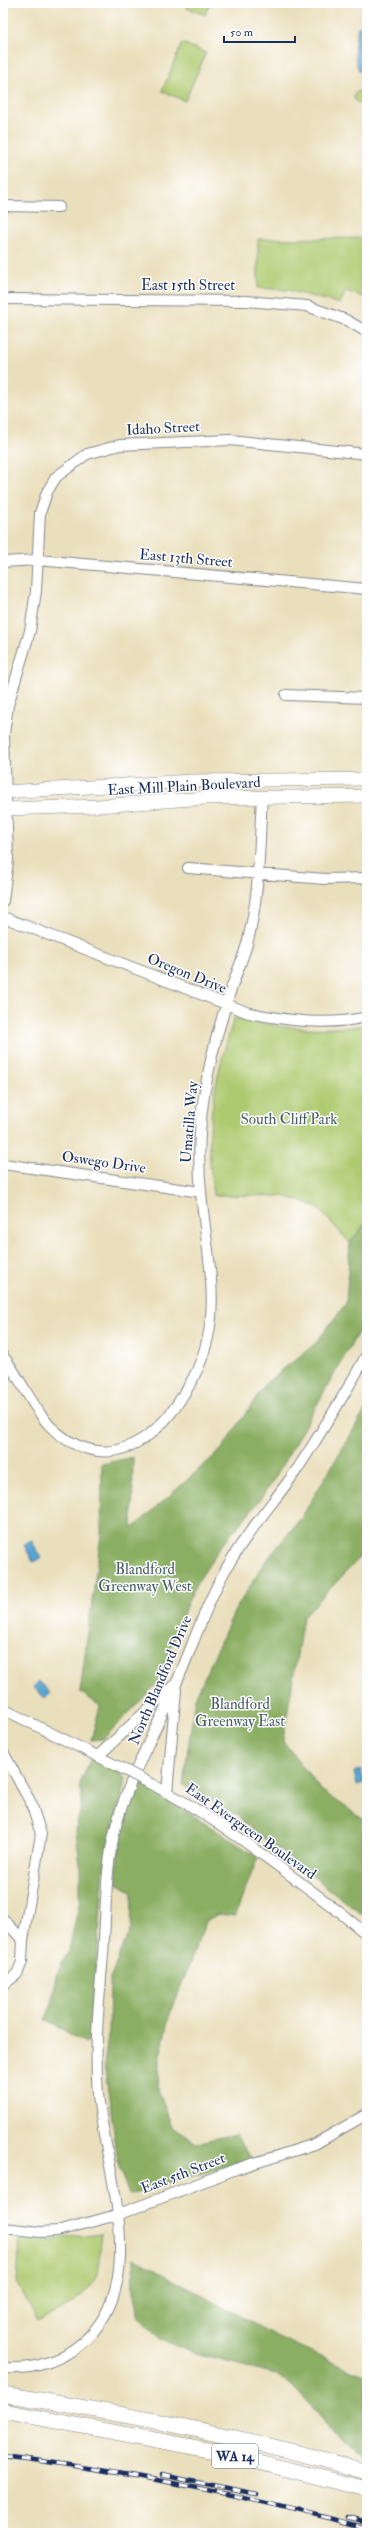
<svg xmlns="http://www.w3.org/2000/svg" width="370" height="2536" viewBox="0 0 370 2536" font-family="'IM FELL Double Pica',serif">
  <rect width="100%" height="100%" fill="#fff"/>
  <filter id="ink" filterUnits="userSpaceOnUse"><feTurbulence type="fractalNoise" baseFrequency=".025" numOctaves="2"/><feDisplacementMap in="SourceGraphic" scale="8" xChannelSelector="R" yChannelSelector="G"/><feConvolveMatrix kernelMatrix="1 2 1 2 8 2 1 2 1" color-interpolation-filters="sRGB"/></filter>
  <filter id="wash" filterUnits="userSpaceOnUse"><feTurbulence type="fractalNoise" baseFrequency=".012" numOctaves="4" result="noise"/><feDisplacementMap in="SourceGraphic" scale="16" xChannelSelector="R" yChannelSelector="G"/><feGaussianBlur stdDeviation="0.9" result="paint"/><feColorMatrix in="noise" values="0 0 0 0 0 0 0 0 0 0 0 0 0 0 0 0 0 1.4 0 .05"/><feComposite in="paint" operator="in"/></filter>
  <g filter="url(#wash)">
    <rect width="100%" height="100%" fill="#eadfbc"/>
    <path fill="#aeca70" stroke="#647c67" d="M189,3H210L205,15L187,8Z
      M182,43L206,53L185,101L162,91Z
      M354 97a6 6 0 1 1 12 0a6 6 0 1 1-12 0Z
      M367,238V298L346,291L340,304L288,290L258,288V239Z
      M234,1018C281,1029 319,1031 367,1025V1221L350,1243L316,1206L284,1196L213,1195C204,1127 214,1082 234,1018Z
      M100,2233C105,2290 82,2298 38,2321L17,2282L20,2238L40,2241Z"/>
    <path fill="#8aae62" stroke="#526e60" d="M367,1221V1317L276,1476L257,1504L221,1546L197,1583L188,1601L158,1683L103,1739L91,1740L100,1706L80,1692L101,1534L102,1464L133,1457L132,1529L222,1449L266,1383L316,1343L346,1303L350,1243Z
      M367,1407V1550L303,1617L283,1741L321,1790L367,1822V1918L244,1823L239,1816L183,1785L195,1698L234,1612L263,1565L301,1518Z
      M91,1758L126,1777L104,1869L91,2036L86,2043L45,2020L52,2004L56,1975L69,1950L80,1900V1865L76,1831L82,1799L79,1786Z
      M135,1779L258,1857L235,1916L218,1914L206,1921L169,2017L159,2061L158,2089L172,2127L196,2143L235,2134L252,2159L129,2195L119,2167L104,2064L109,2030L110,1978L131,1928L132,1892L116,1882L119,1835Z
      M133,2258L276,2336L367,2377V2457L341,2442L303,2396L276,2374L196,2354L158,2338L139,2318L134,2297Z"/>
    <path fill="#59a4d1" stroke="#3a6a98" d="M364,26L367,28L366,73L359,71C353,56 354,42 358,27Z
      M32,1541L41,1558L33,1562L24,1545Z
      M39,1681L50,1693L45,1698L33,1687Z
      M361,1770L364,1783L357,1785L354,1772Z"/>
  </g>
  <g filter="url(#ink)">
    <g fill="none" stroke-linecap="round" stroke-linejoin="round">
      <g stroke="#82878d" stroke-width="12">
        <path id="minor" d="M3,206L59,207
          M3,299L246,301L307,306L346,320L367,332
          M3,562L37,560L95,565L367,589
          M286,695L367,698
          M188,868L325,879L367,878
          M3,901L8,860L4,734L8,705L30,631L36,591L40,513L47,492L56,477L87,454L120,445L230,440L367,454
          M3,917L249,1013C288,1021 328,1026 367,1017
          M3,1164L201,1192
          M3,1356C31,1391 39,1435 88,1449C109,1455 126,1450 144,1438C160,1428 172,1413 182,1397C229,1327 208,1270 201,1192C198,1162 199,1132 203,1102C208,1069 216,1036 226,1005C232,984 241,964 247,944C260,896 259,846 262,797
          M3,1709L119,1767
          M3,1752L31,1803L41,1834L23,1940L22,1962L17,1974L3,1985
          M98,1756L173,1686
          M151,1784C199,1808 242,1839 286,1872C313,1892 341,1912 367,1935
          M167,1793L176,1690
          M3,1919L23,1940
          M3,2228L41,2232L57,2231L117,2215L236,2169L315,2144L367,2114
          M3,2368C33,2370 60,2362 83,2342C152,2282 105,2171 98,2094C94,2047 99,2001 103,1955C106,1917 105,1876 113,1839C124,1785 154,1735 176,1684C194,1643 207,1600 230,1562C249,1529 276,1500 298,1468C322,1431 346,1393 367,1354"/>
      </g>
      <g stroke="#82878d" stroke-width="14">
        <path id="major" d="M3,792L193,781L367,779
          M3,809L98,806L205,798L367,796"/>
      </g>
      <g stroke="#82878d" stroke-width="16">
        <path id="highway" d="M3,2394C125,2414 249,2437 367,2472
          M3,2411L214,2451L367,2489"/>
      </g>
      <use href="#minor" stroke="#fff" stroke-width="10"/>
      <use href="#major" stroke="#fff" stroke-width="13"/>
      <use href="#highway" stroke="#fff" stroke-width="15"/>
      <g stroke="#1b2f5e" stroke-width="4.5">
        <path id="rail" d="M3,2456C126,2471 247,2496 367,2528
          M161,2475L257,2494
          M348,2517L367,2522"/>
      </g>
      <use href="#rail" stroke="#fff" stroke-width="3" stroke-dasharray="9" stroke-linecap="butt"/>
      <g stroke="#82878d" stroke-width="12" stroke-linecap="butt">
        <path id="minor-bridge" d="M119,1767L151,1784"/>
      </g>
      <use href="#minor-bridge" stroke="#fff" stroke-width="10"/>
    </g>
  </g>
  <g text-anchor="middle" stroke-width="3" stroke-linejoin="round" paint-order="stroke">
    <rect fill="#fff" stroke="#5f6d8e" stroke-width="1" x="212" y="2444" width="46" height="24" rx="3"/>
    <g font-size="14" font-weight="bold" fill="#1b2f5e">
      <text x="235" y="2461">WA 14</text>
    </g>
    <g font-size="15" fill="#1b2f5e" stroke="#fff">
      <text x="188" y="290">East 15th Street</text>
      <text transform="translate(163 428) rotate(-3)" y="5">Idaho Street</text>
      <text transform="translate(186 558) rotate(5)" y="5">East 13th Street</text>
      <text transform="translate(184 786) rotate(-3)" y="5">East Mill Plain Boulevard</text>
      <text transform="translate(187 973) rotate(22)" y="5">Oregon Drive</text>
      <text transform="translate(189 1122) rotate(-85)" y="5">Umatilla Way</text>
      <text transform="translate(104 1162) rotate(8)" y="5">Oswego Drive</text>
      <text transform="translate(160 1680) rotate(-67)" y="5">North Blandford Drive</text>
      <text transform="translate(251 1831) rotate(35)" y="5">East Evergreen Boulevard</text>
      <text transform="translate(183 2173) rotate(-21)" y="5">East 5th Street</text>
    </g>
    <g font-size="15" fill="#475e63" stroke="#fff">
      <text x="289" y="1124">South Cliff Park</text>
      <text x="145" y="1574">Blandford<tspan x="145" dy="17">Greenway West</tspan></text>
      <text x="240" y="1709">Blandford<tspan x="240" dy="17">Greenway East</tspan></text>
    </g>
  </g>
  <rect width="370" height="2536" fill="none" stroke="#fff" stroke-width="16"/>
  <path d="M224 36v6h71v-6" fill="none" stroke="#1b2f5e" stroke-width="2"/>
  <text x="230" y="36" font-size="12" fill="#1b2f5e" stroke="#ffffff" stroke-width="3" paint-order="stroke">50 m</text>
</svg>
